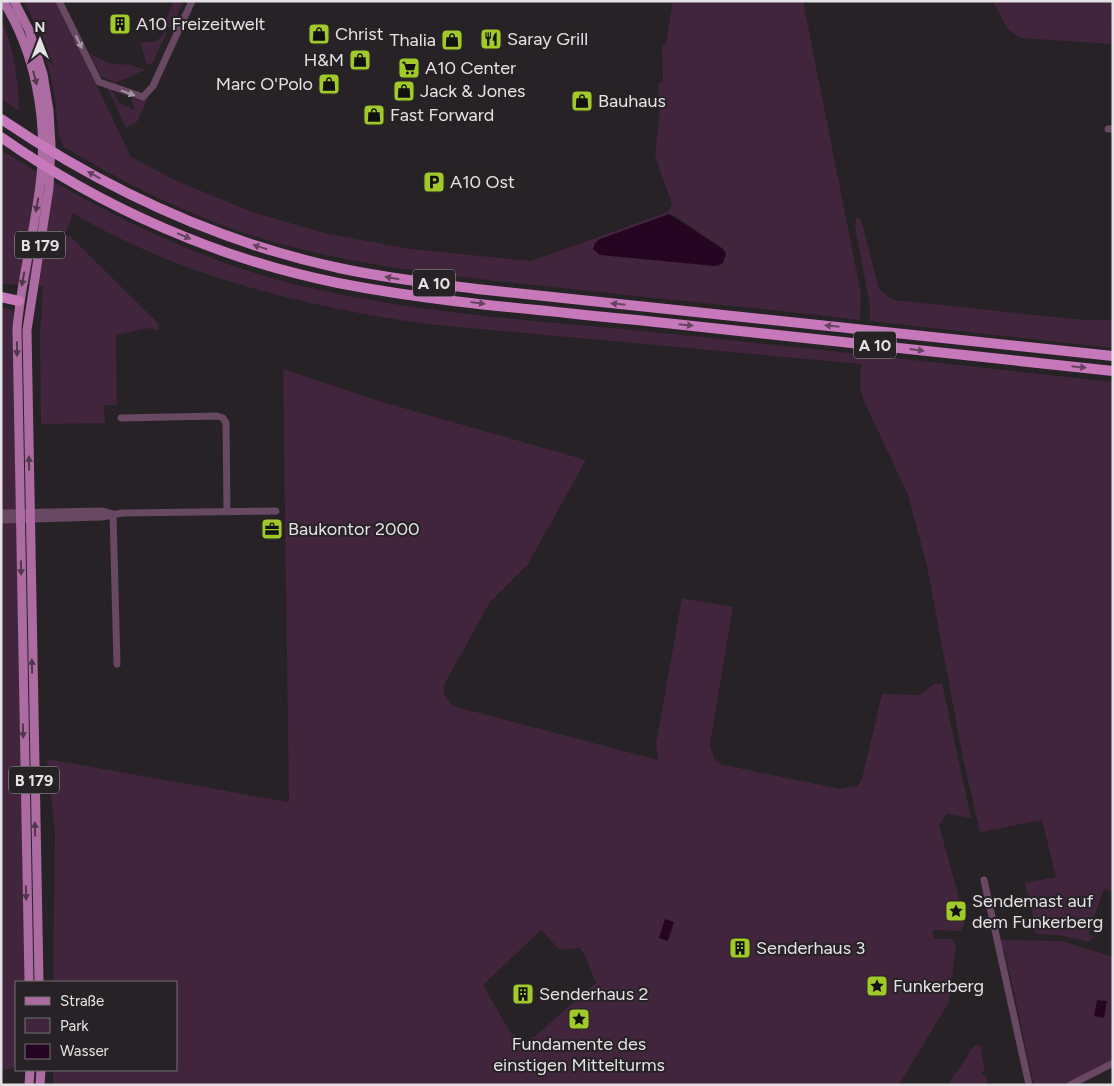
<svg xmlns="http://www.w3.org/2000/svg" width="1114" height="1086" viewBox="0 0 1114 1086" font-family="Figtree,sans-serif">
  <rect width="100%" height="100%" fill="#262225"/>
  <path fill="#41253c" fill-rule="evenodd" d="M24,1H56L131,157L175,180L252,212L324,233L411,249L531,261L668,212L672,204L655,156L660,107L658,84L663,81L662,47L666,43L673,1H803L861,294L860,320C757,308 654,298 552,287C450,276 349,266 251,235C185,214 123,182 64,147C55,132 58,115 55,98C49,65 40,31 24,1ZM674,215L723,249L720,266L597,253Z
    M173,1H183L172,27L169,28L165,24Z
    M993,1H1113L1111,44L1020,38L1007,28Z
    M1,18C14,48 18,79 19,111L1,99Z
    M165,32L167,33L152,64L147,65L140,43L157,41Z
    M90,54L109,63L131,65L145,70L115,83L101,76Z
    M107,87L114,93L119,103L135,110L131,98L142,100L149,95L137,122L126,128Z
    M1,150C74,195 147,235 228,264C354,309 509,318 642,331C799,347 956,365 1113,382V892L1104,889L1088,934L1094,936L1089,942L1059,935L1035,934L1031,900L1027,894L1025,883L1056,877L1042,820L980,832L963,758L927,566L908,495L863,399L860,387L861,364L426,324C305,306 179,277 73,213L65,235L70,236L159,324L158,331L149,328L116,335L117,405H104L105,423L41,424L40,335L43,286L1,284Z
    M856,217L861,220L879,289L893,300L1084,320H1113V348L870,321V306L855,226Z
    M1,306L13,311L25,982H16V1067L1,1071Z
    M283,369L379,401L586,460L528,564L490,602L445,683C441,696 447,697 453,706L658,760L656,744L682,598L733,607L710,745L714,759L720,764L840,789L857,786L862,779L882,694L920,695L934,684L942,683L971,818L947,814L939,825L962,909L964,925L961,931L933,930V939H952L956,945L949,1002L899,1085H53V1070H176V982H53L55,833L47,759L289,802ZM541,930L560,950L579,948L585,955L596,983L534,1037L524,1041L510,1032L483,985Z
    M1001,940L1062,941L1113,957V1061L1064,1085H1034L1005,952L999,943Z
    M980,1044L985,1071L981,1072V1075H986L988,1085H948L974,1046Z"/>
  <path fill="#250521" d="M669,214L723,249L726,254L723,263L715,266L600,255L593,249L595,243L600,239Z
    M665,919L674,922L668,941L659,938Z
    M1097,1000L1107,1001L1104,1018L1094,1016Z"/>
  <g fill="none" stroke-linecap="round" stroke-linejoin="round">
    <path stroke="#684862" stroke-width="7" d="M59,1L99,82L143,97L153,86L192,1
      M1108,129H1113
      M121,418L217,416L223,418L226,423L227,512
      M1,513L102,511L113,514
      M113,514L117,664
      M1,520L102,517L122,513L276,511
      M984,880L1029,1085
      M1070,1085L1113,1063"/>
    <path stroke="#ac6ba1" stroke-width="9" d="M3,1C35,52 47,117 41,176C36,228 21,278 17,329L29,982
      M14,1L29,30L43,74L49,111L51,145L49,188L27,330L39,982
      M29,1085L30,1070
      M40,1085L41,1070"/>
    <path stroke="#c778ba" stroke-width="10" d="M1,119C103,188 218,242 339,268C384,278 431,283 477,289L1113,356
      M1,137C101,207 218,259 338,283C445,304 556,311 665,323C814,339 963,355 1113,371
      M1,297L19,301"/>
  </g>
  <defs><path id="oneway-solid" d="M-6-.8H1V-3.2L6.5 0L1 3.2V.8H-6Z" transform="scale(1.25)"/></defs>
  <g fill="#a695a4">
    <use href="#oneway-solid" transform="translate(79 42) rotate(64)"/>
    <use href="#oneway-solid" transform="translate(128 93) rotate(20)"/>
  </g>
  <g fill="#4e384a">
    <use href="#oneway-solid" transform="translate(35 78) rotate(75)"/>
    <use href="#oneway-solid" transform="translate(37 205) rotate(100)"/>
    <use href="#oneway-solid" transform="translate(23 279) rotate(101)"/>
    <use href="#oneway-solid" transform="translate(17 349) rotate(90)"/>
    <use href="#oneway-solid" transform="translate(29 463) rotate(-91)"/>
    <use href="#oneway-solid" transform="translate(21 568) rotate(89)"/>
    <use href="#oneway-solid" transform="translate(32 666) rotate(-91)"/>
    <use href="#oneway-solid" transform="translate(23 731) rotate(89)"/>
    <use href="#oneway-solid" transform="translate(35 829) rotate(-91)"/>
    <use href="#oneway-solid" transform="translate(26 893) rotate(89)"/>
  </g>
  <g fill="#664461">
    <use href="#oneway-solid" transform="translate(94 175) rotate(-151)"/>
    <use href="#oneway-solid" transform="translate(184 236) rotate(23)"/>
    <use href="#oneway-solid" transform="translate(260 247) rotate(-163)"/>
    <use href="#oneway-solid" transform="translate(392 278) rotate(-170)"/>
    <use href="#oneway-solid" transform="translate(478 303) rotate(7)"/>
    <use href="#oneway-solid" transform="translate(618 304) rotate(-174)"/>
    <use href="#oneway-solid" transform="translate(686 325) rotate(6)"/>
    <use href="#oneway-solid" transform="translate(832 326) rotate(-174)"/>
    <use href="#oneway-solid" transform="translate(917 350) rotate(7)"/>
    <use href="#oneway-solid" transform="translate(1079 367) rotate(6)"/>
  </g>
  <defs>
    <g id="building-square" transform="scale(1.125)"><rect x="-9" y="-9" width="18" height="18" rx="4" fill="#a1c929" stroke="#262225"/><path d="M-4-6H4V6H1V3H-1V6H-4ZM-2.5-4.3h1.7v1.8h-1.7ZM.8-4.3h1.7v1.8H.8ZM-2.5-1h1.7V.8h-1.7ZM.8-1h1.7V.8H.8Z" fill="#111"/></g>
    <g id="shop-square" transform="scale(1.125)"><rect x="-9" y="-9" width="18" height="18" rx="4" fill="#a1c929" stroke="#262225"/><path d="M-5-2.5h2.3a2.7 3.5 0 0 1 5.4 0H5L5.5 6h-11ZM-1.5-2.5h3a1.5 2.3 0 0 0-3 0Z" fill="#111"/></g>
    <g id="restaurant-square" transform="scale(1.125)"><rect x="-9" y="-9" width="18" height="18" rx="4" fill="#a1c929" stroke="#262225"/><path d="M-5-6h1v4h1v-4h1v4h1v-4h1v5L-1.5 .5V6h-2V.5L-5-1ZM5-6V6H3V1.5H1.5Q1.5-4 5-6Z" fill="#111"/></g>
    <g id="supermarket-square" transform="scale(1.125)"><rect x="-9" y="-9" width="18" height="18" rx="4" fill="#a1c929" stroke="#262225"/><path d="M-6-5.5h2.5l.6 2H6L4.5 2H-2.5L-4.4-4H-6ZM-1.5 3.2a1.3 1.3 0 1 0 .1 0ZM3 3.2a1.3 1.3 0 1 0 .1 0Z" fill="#111"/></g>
    <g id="parking-square" transform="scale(1.125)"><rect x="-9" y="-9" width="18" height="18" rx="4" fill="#a1c929" stroke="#262225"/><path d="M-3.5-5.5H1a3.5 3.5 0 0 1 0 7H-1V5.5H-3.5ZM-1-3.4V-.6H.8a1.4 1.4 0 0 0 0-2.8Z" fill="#111"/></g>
    <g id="office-square" transform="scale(1.125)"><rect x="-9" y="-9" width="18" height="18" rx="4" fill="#a1c929" stroke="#262225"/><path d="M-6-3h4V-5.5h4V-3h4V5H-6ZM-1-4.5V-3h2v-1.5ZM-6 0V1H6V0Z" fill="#111"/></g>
    <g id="sight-square" transform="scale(1.125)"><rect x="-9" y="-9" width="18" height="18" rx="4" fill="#a1c929" stroke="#262225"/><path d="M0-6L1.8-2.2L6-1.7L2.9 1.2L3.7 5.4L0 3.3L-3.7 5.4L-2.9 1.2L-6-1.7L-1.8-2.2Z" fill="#111"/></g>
  </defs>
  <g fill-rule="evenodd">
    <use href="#building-square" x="120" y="24"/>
    <use href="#shop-square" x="319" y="34"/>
    <use href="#restaurant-square" x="491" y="39"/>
    <use href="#shop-square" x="452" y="40"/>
    <use href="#shop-square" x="360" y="60"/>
    <use href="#supermarket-square" x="409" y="68"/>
    <use href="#shop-square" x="329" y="84"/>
    <use href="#shop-square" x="404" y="91"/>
    <use href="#shop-square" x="582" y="101"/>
    <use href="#shop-square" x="374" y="115"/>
    <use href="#parking-square" x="434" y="182"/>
    <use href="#office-square" x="272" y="529"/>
    <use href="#sight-square" x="956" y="911"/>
    <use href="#building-square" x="740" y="948"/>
    <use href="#sight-square" x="877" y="986"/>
    <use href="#building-square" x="523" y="994"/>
    <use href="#sight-square" x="579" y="1019"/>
  </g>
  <g text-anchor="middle" stroke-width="4" stroke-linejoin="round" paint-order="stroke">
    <g fill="#262225" stroke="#aca8ab" stroke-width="1">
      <rect x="15" y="231.5" width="50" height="27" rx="4"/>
      <rect x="413" y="269.5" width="42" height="27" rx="4"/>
      <rect x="854" y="331.5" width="42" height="27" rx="4"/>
      <rect x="9" y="766.5" width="50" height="27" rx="4"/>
    </g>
    <g font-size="16" font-weight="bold" fill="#e5e2e5">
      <text x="40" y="251">B 179</text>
      <text x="434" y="289">A 10</text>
      <text x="875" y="351">A 10</text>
      <text x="34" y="786">B 179</text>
    </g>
    <g font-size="18" fill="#e5e2e5" stroke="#262225" text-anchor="start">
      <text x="136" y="30">A10 Freizeitwelt</text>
      <text x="335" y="40">Christ</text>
      <text x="507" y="45">Saray Grill</text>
      <text x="436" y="46" text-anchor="end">Thalia</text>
      <text x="344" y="66" text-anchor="end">H&amp;M</text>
      <text x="425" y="74">A10 Center</text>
      <text x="313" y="90" text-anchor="end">Marc O'Polo</text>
      <text x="420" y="97">Jack &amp; Jones</text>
      <text x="598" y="107">Bauhaus</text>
      <text x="390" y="121">Fast Forward</text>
      <text x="450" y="188">A10 Ost</text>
      <text x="288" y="535">Baukontor 2000</text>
      <text x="972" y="907">Sendemast auf<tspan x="972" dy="21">dem Funkerberg</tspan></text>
      <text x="756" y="954">Senderhaus 3</text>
      <text x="893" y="992">Funkerberg</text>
      <text x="539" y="1000">Senderhaus 2</text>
      <text x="579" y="1050" text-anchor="middle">Fundamente des<tspan x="579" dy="21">einstigen Mittelturms</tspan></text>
    </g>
  </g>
  <rect width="1114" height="1086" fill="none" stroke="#e5e2e5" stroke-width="5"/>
  <rect x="15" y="981" width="162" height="90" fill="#262225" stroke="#726f72"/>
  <rect x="25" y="997" width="25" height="8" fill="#ac6ba1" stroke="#726f72"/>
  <text x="60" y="1006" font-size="15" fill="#e5e2e5">Straße</text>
  <rect x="25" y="1018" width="25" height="15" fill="#41253c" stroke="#726f72"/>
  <text x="60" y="1031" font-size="15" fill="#e5e2e5">Park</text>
  <rect x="25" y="1044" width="25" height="15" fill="#250521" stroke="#726f72"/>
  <text x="60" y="1056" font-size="15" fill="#e5e2e5">Wasser</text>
  <g transform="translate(40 40)" stroke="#262225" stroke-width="4" paint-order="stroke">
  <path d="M0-4L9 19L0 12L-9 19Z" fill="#e5e2e5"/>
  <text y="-8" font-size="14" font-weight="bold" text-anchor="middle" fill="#e5e2e5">N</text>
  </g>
</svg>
